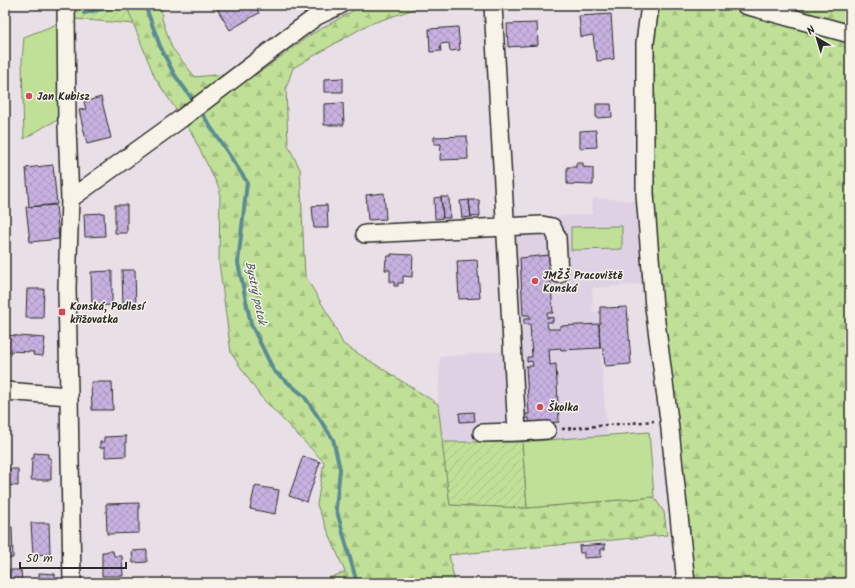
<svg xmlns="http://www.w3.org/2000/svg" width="855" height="588" viewBox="0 0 855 588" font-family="Kalam,sans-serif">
  <defs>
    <pattern id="forest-firs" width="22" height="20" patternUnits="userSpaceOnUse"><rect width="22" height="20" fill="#c0e098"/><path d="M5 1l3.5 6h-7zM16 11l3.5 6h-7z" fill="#a5c083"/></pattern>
    <pattern id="garden-furrows" width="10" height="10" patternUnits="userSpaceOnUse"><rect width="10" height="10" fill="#c0e098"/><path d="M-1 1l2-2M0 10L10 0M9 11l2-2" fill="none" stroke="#a5c083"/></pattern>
    <pattern id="building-cross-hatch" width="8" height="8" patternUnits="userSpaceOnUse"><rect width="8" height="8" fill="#c7b1e0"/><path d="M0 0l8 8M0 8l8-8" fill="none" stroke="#ab98c0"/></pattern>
  </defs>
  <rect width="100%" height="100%" fill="#e9dfe6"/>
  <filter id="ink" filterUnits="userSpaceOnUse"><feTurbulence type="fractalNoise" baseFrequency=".025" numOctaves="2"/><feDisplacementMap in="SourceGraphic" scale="8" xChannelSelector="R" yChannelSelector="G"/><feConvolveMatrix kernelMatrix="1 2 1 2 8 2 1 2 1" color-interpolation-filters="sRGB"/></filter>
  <g filter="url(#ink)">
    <path fill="#dfd1e4" d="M593,198L638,201L644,284L592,288L593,312H598L607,435L522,442H442L438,404L440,357L506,351L499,241L520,219L592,214Z"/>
    <path fill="url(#forest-firs)" stroke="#768662" d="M126,5H161L162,19L172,48L195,77L263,70L310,35L356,9L367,5H426L367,25L293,68L286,88L288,145L300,169L305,276L331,319L343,344L438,404L450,505L527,508L654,497L664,512L667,535L449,555L455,583H316L345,572L317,505L324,462L260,396L231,353L219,262L220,190L191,132L155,78Z
      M660,5H850V583H693L686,534L651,186L653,45Z"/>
    <path fill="#c0e098" stroke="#768662" d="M60,23V119L47,125L24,139L22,61L24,37Z
      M622,226V249L571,250V227Z
      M649,432L654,497L527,508L522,442Z"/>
    <path fill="url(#garden-furrows)" stroke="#768662" d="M76,5H126L134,24L75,19Z
      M442,442H522L527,508L450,505Z"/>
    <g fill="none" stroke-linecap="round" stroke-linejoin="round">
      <path stroke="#5c8c93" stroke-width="4" d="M145,5L160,46L174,74L196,104
        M84,13L120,5
        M199,109L247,182L238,263L251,324L274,371L304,396L333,439L340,469L336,508L357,583"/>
    </g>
    <path fill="url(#building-cross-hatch)" stroke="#2b2b2b" d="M224,5H255L259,13L230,30L217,9Z
      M611,14L614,59L597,61L596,51H595L593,35L581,37L579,16Z
      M537,23L538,45L508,47L507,24Z
      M458,27L460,50L450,51L449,43L440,44L441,51L430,52L429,29Z
      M343,78V92H324V79Z
      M101,97L111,138L87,144L79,110L86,109L84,102Z
      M343,103L344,125H324V104Z
      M596,104H611L612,117L596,118Z
      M596,130L597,147L580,148V131Z
      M467,136L468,159L440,160L441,144H434V137Z
      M576,163H583V167L593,168V185L567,184V167H576Z
      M53,165L57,204L29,207L26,168Z
      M384,193L386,219L368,220L366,195Z
      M441,197H449L450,218H443Z
      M441,197L443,218L435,219L434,198Z
      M469,200L471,217L462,218L460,201Z
      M469,200H479L480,216L471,217Z
      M56,205L59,239L30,242L26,207Z
      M115,205H127V233H115Z
      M327,205L328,228H314L312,206Z
      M104,213L105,236L85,237L84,214Z
      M391,254L413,255L412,277L403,276V283H398V286H394V282H390V270H385L386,259H387L388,256H391Z
      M549,255L550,261H552L550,271L553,313H547V318L553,317V322H547L548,329H560V326L599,324L600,348L561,350V348L549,349L550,365L556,364L559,422L530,424L529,418L524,419V414H529L526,366H533L532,361L527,362V357H532L530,324H524V319H530L529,315H523L520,258Z
      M477,260L480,298L459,299L457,261Z
      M122,270H135L136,307H123Z
      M112,271V305L92,306L91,272Z
      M27,289H44L43,318H26Z
      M600,307H606V308L627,307L631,364L605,366L603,348H600L599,324H600Z
      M5,335L45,338L43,356L33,355L34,352L5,351Z
      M91,382H112L113,410H92Z
      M474,412L475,421L460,422L459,413Z
      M126,436V456L105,457V448H100V442H104V437Z
      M34,453L48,454V458H51V480H31L32,458H34Z
      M303,456L320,462L307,502L289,496Z
      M5,469H18V486L5,485Z
      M255,486L279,490L275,514L250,509Z
      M139,503V533L107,534L106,504Z
      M31,523H49L50,554L33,555Z
      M5,527H12L13,558L5,559Z
      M605,544V549H601V557L584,558V553H580L579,546Z
      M147,550V562L133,563L132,551Z
      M107,551H113L114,556H122L123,576H102V552H107Z
      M9,570H21L22,583H9Z
      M39,573L55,574V583H35V579H39Z"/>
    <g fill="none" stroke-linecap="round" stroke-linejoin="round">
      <g stroke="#2b2b2b" stroke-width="20">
        <path id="minor" d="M66,5L67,127L70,199
          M650,5L645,43V194L654,307L669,420L686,583
          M745,5L850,34
          M365,234L542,225L552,227L557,237L559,274
          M5,391L69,396L67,288L70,199L182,118L298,30L317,16L340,5
          M69,396L72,583
          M517,432L547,430
          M482,433L517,432L493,5"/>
      </g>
      <path stroke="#2b2b2b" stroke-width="2.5" stroke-dasharray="3 3" stroke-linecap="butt" d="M562,429L654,421"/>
      <use href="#minor" stroke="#f7f3e8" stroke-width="17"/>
    </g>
  </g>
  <g fill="#d1495b" stroke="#f7f3e8" stroke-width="1.5">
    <circle cx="29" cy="96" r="4"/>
    <circle cx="535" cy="281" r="4"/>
    <rect x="58" y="308" width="8" height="8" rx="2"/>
    <circle cx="540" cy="407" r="4"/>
  </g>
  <g text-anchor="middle" stroke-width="3" stroke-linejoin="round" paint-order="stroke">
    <g font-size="11" font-weight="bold" fill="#2b2b2b" stroke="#f7f3e8" text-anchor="start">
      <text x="37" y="100">Jan Kubisz</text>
      <text x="543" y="279">JMŽŠ Pracoviště<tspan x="543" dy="13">Konská</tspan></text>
      <text x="70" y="310">Konská, Podlesí<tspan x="70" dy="13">křižovatka</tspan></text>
      <text x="548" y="411">Školka</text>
    </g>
    <g font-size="12" font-style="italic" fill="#445b5f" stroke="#f7f3e8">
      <text transform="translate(256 293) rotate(78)" y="4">Bystrý potok</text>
    </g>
  </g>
  <rect width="855" height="588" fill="none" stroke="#f7f3e8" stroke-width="20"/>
  <rect x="10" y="10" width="835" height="568" fill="none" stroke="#2b2b2b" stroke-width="1.5" filter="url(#ink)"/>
  <g transform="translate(817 38) rotate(322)" stroke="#f7f3e8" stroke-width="3" paint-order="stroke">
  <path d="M0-3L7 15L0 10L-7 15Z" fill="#2b2b2b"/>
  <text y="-6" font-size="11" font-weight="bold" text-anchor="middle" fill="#2b2b2b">N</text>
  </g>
  <path d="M20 562v6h106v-6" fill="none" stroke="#2b2b2b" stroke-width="2"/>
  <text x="26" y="562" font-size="12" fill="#2b2b2b" stroke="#f7f3e8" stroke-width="3" paint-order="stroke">50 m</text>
</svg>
